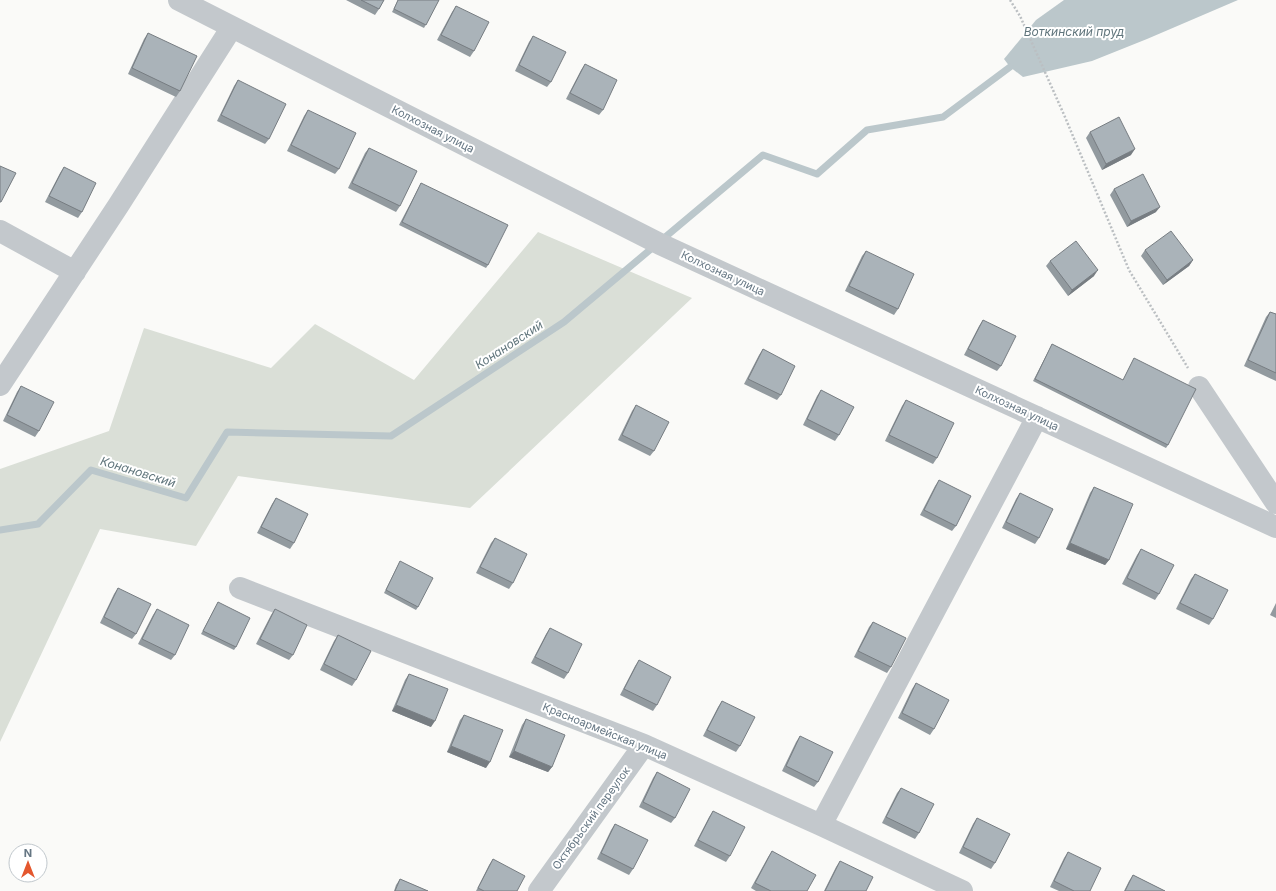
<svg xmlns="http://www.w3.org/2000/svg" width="1276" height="891" viewBox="0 0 1276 891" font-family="Inter,sans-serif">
  <rect width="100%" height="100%" fill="#fafaf8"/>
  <path fill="#dadfd7" d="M538,232L692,298L470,508L238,476L196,546L100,529L0,742V469L109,431L144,328L271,368L315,324L414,380Z"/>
  <path fill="#bbc7cb" d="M1064,0H1238L1147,39L1092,61L1023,77L1010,67L1004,59L1036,20Z"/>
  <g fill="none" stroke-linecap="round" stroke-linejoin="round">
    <path stroke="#bbc7cb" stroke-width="7" d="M0,530L38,524L91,470L186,498L227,432L391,436L564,322L763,155L817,174L867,130L943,117L1010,67"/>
    <path stroke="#bbbfc2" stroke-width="2.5" stroke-dasharray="2 2" stroke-linecap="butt" d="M1010,0L1020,16L1065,117L1129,270L1188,368"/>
    <path stroke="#c3c8cc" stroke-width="22" d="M179,0L660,244L1276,527
      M0,231L75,272
      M0,385L118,206L232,27
      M1199,387L1276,503
      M240,588L644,745L821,825L962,891
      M821,825L1037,417
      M539,891L644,745"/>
  </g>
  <path fill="#929a9f" d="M346,0H384L379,9L375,15Z
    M398,0H439L424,28L392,12Z
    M456,6L474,51L470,57L437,40L452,12Z
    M148,33L180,91L176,97L128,74L144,39Z
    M533,36L551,82L547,87L515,71L529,42Z
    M585,64L603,110L599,115L566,99L581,70Z
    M238,80L269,139L265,144L217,121L234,86Z
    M308,110L339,169L335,174L287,151L304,116Z
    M1090,132L1131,155L1102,170L1086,138Z
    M369,148L400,206L396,212L348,188L365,153Z
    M64,167L82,212L78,218L45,202L60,173Z
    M421,183L488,265L486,268L399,225Z
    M1114,189L1156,212L1127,227L1110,195Z
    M1145,250L1193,260L1189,266L1163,285L1141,256Z
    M866,251L898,309L894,315L845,291L862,256Z
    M1050,261L1094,276L1068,296L1046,266Z
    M1270,312L1276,314V381L1244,366L1266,317Z
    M983,320L1001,366L997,371L964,355L979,326Z
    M1052,344L1123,380L1134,358L1168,445L1166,448L1033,381Z
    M763,349L781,395L777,400L744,384L759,355Z
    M21,386L39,431L35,437L3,421L17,392Z
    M821,390L839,435L835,441L803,425L817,396Z
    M906,400L937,458L933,464L885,441L902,406Z
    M636,405L654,451L650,456L618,440L632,411Z
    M939,480L956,526L952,531L920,515L935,486Z
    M1094,487L1109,560L1105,565L1066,549L1090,493Z
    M1020,493L1039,538L1035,544L1002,528L1016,499Z
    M276,498L294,543L290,549L257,533L272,504Z
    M495,538L513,583L509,589L476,573L491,543Z
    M1141,549L1159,594L1155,600L1122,584L1137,555Z
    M400,561L418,607L416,610L384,593Z
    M1195,574L1213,619L1209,625L1176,609L1191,579Z
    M118,588L136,634L132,639L100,623L114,594Z
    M218,602L236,647L234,650L201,634Z
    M1276,603V618L1270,615Z
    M157,609L175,655L171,660L138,644L153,615Z
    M275,609L293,655L289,660L256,644L271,615Z
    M873,622L891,667L887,673L854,657L869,627Z
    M550,628L568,673L564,679L531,663L546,634Z
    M338,635L356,680L352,686L320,670L334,641Z
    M639,660L657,705L653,711L620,695L635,666Z
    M409,674L431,727L392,711L405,680Z
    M916,683L934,729L930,735L898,718L912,689Z
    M722,701L740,746L736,752L703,736L718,707Z
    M464,715L486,768L447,752L460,720Z
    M526,719L552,767L548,772L509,757L522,725Z
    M800,736L818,782L814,787L782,771L796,742Z
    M657,772L675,818L671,823L639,807L653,778Z
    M901,788L919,833L915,839L882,823L897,793Z
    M713,811L730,856L726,862L694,846L709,817Z
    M977,818L995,863L991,869L959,853L973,824Z
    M615,824L633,869L629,875L597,859L611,830Z
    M772,851L807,891H756L751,888L768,857Z
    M1068,852L1090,891H1059L1050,887L1064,858Z
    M493,859L517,891H476L489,865Z
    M840,861L866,891H824L836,867Z
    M1133,875L1165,891H1124L1129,881Z
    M400,879L428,891H394L396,885Z"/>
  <path fill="#777d82" d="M1135,149L1131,155L1102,170L1106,164Z
    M1160,207L1156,212L1127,227L1131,221Z
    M1193,260L1189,266L1163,285L1167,280Z
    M1098,270L1094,276L1068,296L1072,290Z
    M1070,543L1109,560L1105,565L1066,549Z
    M396,705L435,721L431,727L392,711Z
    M451,746L490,762L486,768L447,752Z
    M514,751L552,767L548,772L509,757Z"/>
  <path fill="#aab3b9" stroke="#777d82" d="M361,0H384L379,9Z
    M398,0H439L426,25L394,9Z
    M456,6L489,22L474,51L441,35Z
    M148,33L197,56L180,91L132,68Z
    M533,36L566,52L551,82L519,65Z
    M585,64L617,80L603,110L570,93Z
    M238,80L286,104L269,139L221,115Z
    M308,110L356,133L339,169L291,145Z
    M1119,117L1135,149L1106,164L1090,132Z
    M369,148L417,171L400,206L352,183Z
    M0,166L16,173L1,202H0Z
    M64,167L96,183L82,212L49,196Z
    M1143,174L1160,207L1131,221L1114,189Z
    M421,183L508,225L488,265L402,222Z
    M1171,231L1193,260L1167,280L1145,250Z
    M1076,241L1098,270L1072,290L1050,261Z
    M866,251L914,274L898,309L849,286Z
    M1270,312L1276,314V373L1248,360Z
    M983,320L1016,336L1001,366L968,349Z
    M1052,344L1123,380L1134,358L1196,389L1168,445L1035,379Z
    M763,349L795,366L781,395L748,379Z
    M21,386L54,402L39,431L7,415Z
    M821,390L854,407L839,435L807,419Z
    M906,400L954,423L937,458L889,435Z
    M636,405L669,422L654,451L622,435Z
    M939,480L971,496L956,526L924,510Z
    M1094,487L1133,504L1109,560L1070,543Z
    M1020,493L1053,509L1039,538L1006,522Z
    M276,498L308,514L294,543L261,527Z
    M495,538L527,554L513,583L480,567Z
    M1141,549L1174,565L1159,594L1127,578Z
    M400,561L433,578L418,607L386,590Z
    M1195,574L1228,590L1213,619L1180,603Z
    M118,588L151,604L136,634L104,617Z
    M218,602L250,618L236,647L203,631Z
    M157,609L189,625L175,655L142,639Z
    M275,609L307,625L293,655L260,639Z
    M873,622L906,638L891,667L858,651Z
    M550,628L582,644L568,673L535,657Z
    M338,635L371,651L356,680L324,664Z
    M639,660L671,677L657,705L624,689Z
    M409,674L448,689L435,721L396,705Z
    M916,683L949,700L934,729L902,713Z
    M722,701L755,717L740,746L707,730Z
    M464,715L503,730L490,762L451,746Z
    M526,719L565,735L552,767L514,751Z
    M800,736L833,752L818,782L786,766Z
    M657,772L690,789L675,818L643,802Z
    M901,788L934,804L919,833L886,817Z
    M713,811L745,827L730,856L698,840Z
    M977,818L1010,834L995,863L963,847Z
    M615,824L648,840L633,869L601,853Z
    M772,851L816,875L807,891H771L755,883Z
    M1068,852L1101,868L1090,891H1074L1054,881Z
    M493,859L525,876L517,891H484L478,888Z
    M840,861L873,877L866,891H825Z
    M1133,875L1165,891H1125Z
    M400,879L428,891H395Z"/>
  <g text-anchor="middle" stroke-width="4" stroke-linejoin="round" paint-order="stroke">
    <g font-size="11" fill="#657683" stroke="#fff">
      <text transform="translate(433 129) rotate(27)" y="4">Колхозная улица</text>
      <text transform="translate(723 273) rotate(25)" y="4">Колхозная улица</text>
      <text transform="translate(1017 408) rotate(25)" y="4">Колхозная улица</text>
      <text transform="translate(605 731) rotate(22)" y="4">Красноармейская улица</text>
      <text transform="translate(591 818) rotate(-54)" y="4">Октябрьский переулок</text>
    </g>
    <g font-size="12" font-style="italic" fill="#60757c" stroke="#fff">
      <text x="1074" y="36">Воткинский пруд</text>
      <text transform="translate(509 345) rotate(-33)" y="4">Конановский</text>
      <text transform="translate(138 472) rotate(17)" y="4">Конановский</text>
    </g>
  </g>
  <g transform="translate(28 863)"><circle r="19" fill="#ffffff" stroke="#c1c8cd"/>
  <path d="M0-3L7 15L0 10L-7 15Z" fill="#e4572e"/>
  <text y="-6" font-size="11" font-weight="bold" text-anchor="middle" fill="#657683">N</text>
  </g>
</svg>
